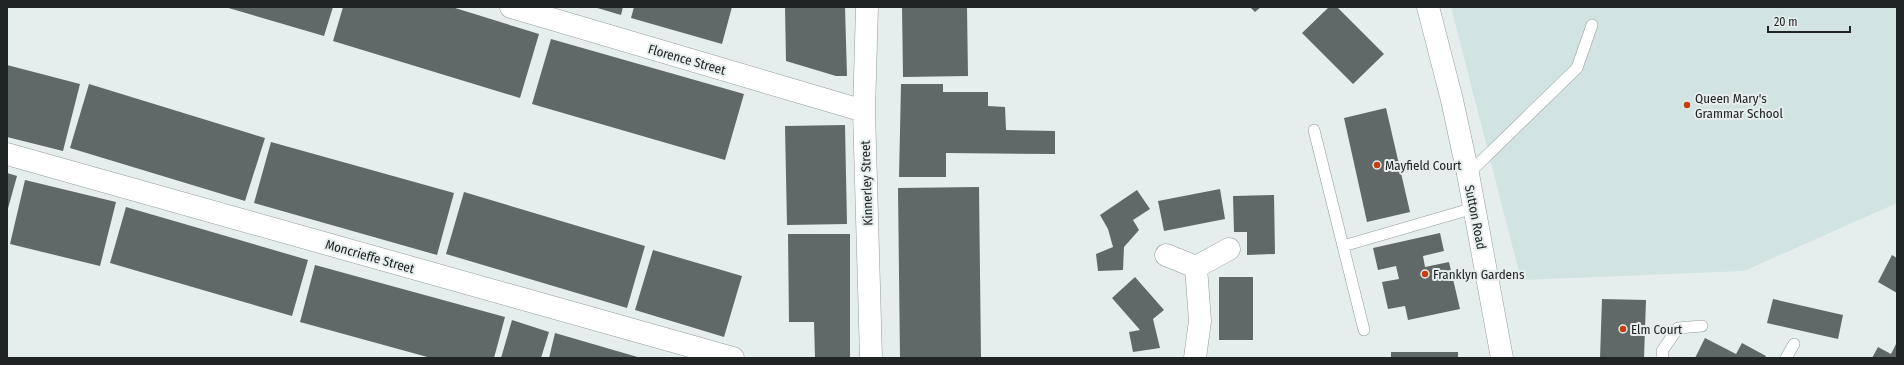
<svg xmlns="http://www.w3.org/2000/svg" width="1904" height="365" viewBox="0 0 1904 365" font-family="'Fira Sans Condensed',sans-serif">
  <rect width="100%" height="100%" fill="#e5eeed"/>
  <path fill="#d1e4e2" d="M1451,7H1897V203L1744,271L1521,280Z"/>
  <path fill="#606968" d="M225,7H333L324,36Z
    M343,7H452L539,34L520,98L333,41Z
    M594,7H623L621,15Z
    M634,7H732L722,44L631,18Z
    M785,7H845L847,76H836L786,61Z
    M902,7H967L968,76L903,77Z
    M1250,7H1261L1255,12Z
    M1329,7H1337L1384,54L1353,84L1302,33Z
    M551,39L744,94L725,160L532,104Z
    M7,65L80,84L63,151L7,137Z
    M89,84L265,138L245,201L70,148Z
    M901,84H943V92H988V106L1005,107L1006,130L1055,131V154L946,153V177H899Z
    M1386,108L1410,212L1367,222L1344,118Z
    M845,125L847,224L787,225L785,126Z
    M271,142L454,193L437,255L254,203Z
    M7,173L17,176L7,212Z
    M25,180L116,202L100,266L10,244Z
    M979,187L981,358H900L898,188Z
    M1220,189L1225,219L1164,231L1158,201Z
    M1137,190L1150,209L1133,220L1139,230L1124,247L1123,270L1098,271L1096,254L1113,247L1108,229L1100,215Z
    M464,192L645,246L627,308L446,254Z
    M1274,195L1275,254L1247,255V232H1234L1233,196Z
    M126,207L308,260L292,316L110,263Z
    M1440,233L1444,251L1423,256L1425,267L1449,262L1460,309L1408,320L1405,306L1388,309L1382,282L1399,279L1396,266L1378,270L1373,248Z
    M788,234H850V358H815L814,322H789Z
    M653,250L742,276L724,337L635,310Z
    M1892,255L1897,258V293L1878,282Z
    M315,265L505,317L494,358H431L300,322Z
    M1135,277L1164,310L1153,319L1160,348L1133,352L1129,332L1140,330L1112,298Z
    M1219,277H1253V340H1219Z
    M1602,299L1646,300L1644,358H1600Z
    M1773,299L1843,315L1838,339L1767,323Z
    M512,320L549,332L541,358H501Z
    M555,333L641,358H549Z
    M1705,338L1736,354L1742,343L1766,356L1765,358H1695Z
    M1897,342V358H1872L1878,347L1891,354Z
    M1391,352H1458V358H1391Z"/>
  <g fill="none" stroke-linecap="round" stroke-linejoin="round">
    <g stroke="#929b9a" stroke-width="12">
      <path id="lane" d="M1314,130L1343,246
        M1468,174L1577,68L1592,25
        M1364,330L1343,246L1474,208
        M1663,358L1662,351L1678,328L1702,326
        M1786,358L1794,344"/>
    </g>
    <g stroke="#929b9a" stroke-width="23">
      <path id="street" d="M511,7L864,111
        M867,7L864,111L871,358
        M7,154L733,358
        M1166,255L1196,267L1229,249
        M1195,358L1200,321L1196,267"/>
    </g>
    <g stroke="#929b9a" stroke-width="23">
      <path id="secondary" d="M1428,7L1452,100L1468,174L1502,358"/>
    </g>
    <use href="#lane" stroke="#fff" stroke-width="11"/>
    <use href="#street" stroke="#fff" stroke-width="22"/>
    <use href="#secondary" stroke="#fff" stroke-width="22"/>
  </g>
  <g fill="#c73e11" stroke="#e5eeed" stroke-width="1.5">
    <circle cx="1687" cy="105" r="4"/>
    <circle cx="1377" cy="165" r="4"/>
    <circle cx="1425" cy="274" r="4"/>
    <circle cx="1623" cy="329" r="4"/>
  </g>
  <g text-anchor="middle" stroke-width="4" stroke-linejoin="round" paint-order="stroke">
    <g font-size="13" fill="#212424" stroke="#e5eeed">
      <text transform="translate(687 59) rotate(16)" y="5">Florence Street</text>
      <text transform="translate(866 183) rotate(-92)" y="5">Kinnerley Street</text>
      <text transform="translate(1476 217) rotate(79)" y="5">Sutton Road</text>
      <text transform="translate(370 256) rotate(16)" y="5">Moncrieffe Street</text>
    </g>
    <g font-size="13" fill="#212424" stroke="#e5eeed" text-anchor="start">
      <text x="1695" y="103">Queen Mary's<tspan x="1695" dy="15">Grammar School</tspan></text>
      <text x="1385" y="170">Mayfield Court</text>
      <text x="1433" y="279">Franklyn Gardens</text>
      <text x="1631" y="334">Elm Court</text>
    </g>
  </g>
  <rect width="1904" height="365" fill="none" stroke="#212424" stroke-width="16"/>
  <path d="M1768 26v6h82v-6" fill="none" stroke="#212424" stroke-width="2"/>
  <text x="1774" y="26" font-size="12" fill="#212424" stroke="#e5eeed" stroke-width="3" paint-order="stroke">20 m</text>
</svg>
